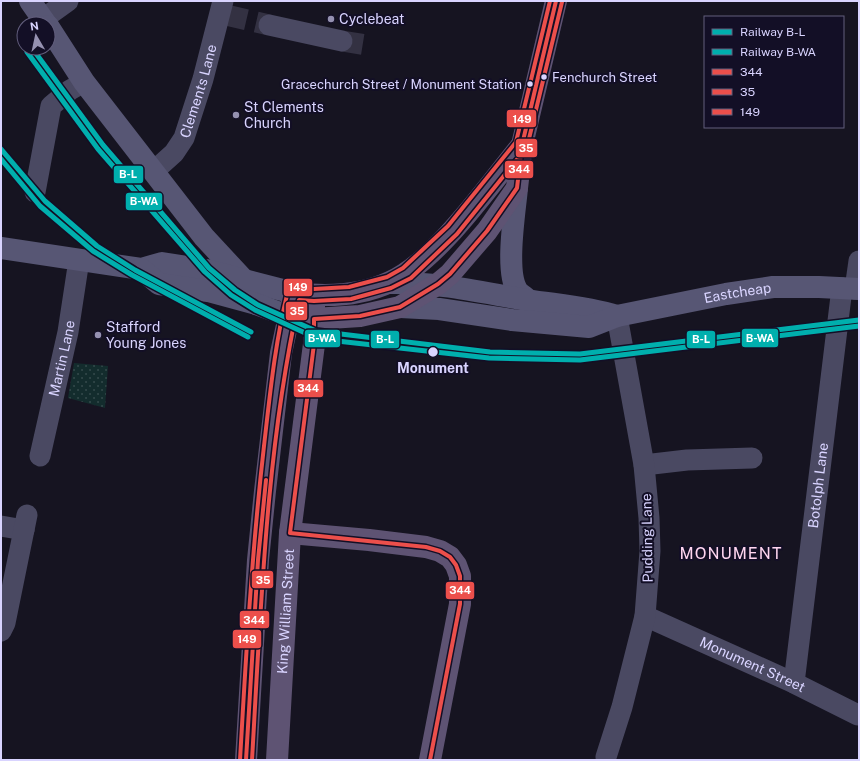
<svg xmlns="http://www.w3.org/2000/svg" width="860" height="761" viewBox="0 0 860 761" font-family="'Public Sans',sans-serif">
  <defs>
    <pattern id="garden-dots" width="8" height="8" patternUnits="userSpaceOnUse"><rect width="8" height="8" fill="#132c2d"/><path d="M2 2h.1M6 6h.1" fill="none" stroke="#354a4c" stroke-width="1.8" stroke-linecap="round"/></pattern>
  </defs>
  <rect width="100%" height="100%" fill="#161421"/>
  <path fill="url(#garden-dots)" d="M74,363L108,366L105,408L68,398Z"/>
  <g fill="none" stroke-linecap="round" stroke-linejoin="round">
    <path stroke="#333142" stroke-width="21" stroke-dasharray="21 10" stroke-linecap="butt" d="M226,15L269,25
      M342,41L367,45"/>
    <g stroke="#4a4962" stroke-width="21">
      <path d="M43,19L68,1"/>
      <path d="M269,25L342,41"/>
      <path id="s1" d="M154,171L174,153L184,138L203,79L223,1"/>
      <path d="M35,192L51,106L70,90L84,82"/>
      <path d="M855,289L859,261"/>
      <path id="s2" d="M40,456L68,332L79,260"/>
      <path d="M644,465L687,460L752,458"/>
      <path d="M1,526L24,530"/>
      <path id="s3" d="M645,616L794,683L858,715"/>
      <path d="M1,631L5,623L27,515"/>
      <path id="s4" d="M794,683L842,288"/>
      <path d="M606,757L622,707L645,616L650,551L649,518L644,465L617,316"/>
    </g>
    <g stroke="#575674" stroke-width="22">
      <path d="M30,1L46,24"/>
      <path d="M48,26L84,82L204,237L243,279L256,304"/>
      <path d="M517,188C515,211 505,271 517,290C519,293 525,297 528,300"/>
      <path d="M1,248L141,269L162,263L206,270L294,293"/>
      <path d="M141,269L159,284L208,291L256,304L288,316L314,319"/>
      <path d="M389,283C438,282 479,292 527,300C558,305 587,307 617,316"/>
      <path id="s5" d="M400,307L439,309L512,320L589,327L617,316L726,294L773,287H819L859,289"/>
    </g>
    <g stroke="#5e5373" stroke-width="22">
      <path d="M314,319L360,316L400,307L438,284L450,274L487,231L517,188L522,145L556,1"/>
      <path d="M290,533L369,540L426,547L440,551L450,557L456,565L460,576V604L430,760"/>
      <path d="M246,760L258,560L265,491L281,353L294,293C325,297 360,296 390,282C437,261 489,185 522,145"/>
      <path id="s6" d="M277,760L290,533L314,344V295"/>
    </g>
    <g stroke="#130f26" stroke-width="7">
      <path id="bus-1" d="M246,760L258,560L266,480
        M430,760L460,604V576L456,565L450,557L440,551L426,547L290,533L314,344V319L360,316L400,307L438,284L450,274L487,231L517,188L522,145L556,1"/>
    </g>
    <g stroke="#130f26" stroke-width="7">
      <path id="bus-2" d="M252,760C261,607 266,449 299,300L314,301L351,299L391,288L411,278L457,234L527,147L562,2"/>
    </g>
    <g stroke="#130f26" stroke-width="7">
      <path id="bus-3" d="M240,760C246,655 252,550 264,446C270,394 275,342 288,291L293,287L314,289L349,287L387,277L403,268L448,226L516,142L550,1"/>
    </g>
    <use href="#bus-1" stroke="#ec4f4b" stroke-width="4"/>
    <use href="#bus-2" stroke="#ec4f4b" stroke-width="4"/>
    <use href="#bus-3" stroke="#ec4f4b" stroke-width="4"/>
    <g stroke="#130f26" stroke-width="8">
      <path id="rail-1" d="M32,48L103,145L209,268L235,290L258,305L316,331L490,352L580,354L859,320
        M1,149L45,201L97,246L135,270L251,332"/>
    </g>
    <g stroke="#130f26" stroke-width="8">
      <path id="rail-2" d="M27,52L98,149L205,272L231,295L255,310L314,337L337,341L489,358L580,360L859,326
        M1,159L40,206L93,251L132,275L248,337"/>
    </g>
    <use href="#rail-1" stroke="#00afad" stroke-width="5"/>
    <use href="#rail-2" stroke="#00afad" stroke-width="5"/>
  </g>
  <g fill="#9591b1" stroke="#130f26" stroke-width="1.5">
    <circle cx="331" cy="19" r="4"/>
    <circle cx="236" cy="115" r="4"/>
    <circle cx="98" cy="335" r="4"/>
  </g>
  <g fill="#d9d4ff" stroke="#130f26" stroke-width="1.5">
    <circle cx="544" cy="77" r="3.5"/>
    <circle cx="530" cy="84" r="3.5"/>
    <circle cx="433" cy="352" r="5.5"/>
  </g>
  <g text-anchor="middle" stroke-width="4" stroke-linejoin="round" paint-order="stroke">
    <g font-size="13" fill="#d9d4ff" stroke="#130f26" text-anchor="start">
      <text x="552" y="82">Fenchurch Street</text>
      <text x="522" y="89" text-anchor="end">Gracechurch Street / Monument Station</text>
    </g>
    <g font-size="14" fill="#d9d4ff" stroke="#130f26" text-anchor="start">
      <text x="339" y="24">Cyclebeat</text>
      <text x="244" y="112">St Clements<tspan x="244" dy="16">Church</tspan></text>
      <text x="106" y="332">Stafford<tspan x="106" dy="16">Young Jones</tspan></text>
    </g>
    <g font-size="14" fill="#d9d4ff" stroke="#130f26">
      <text dy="5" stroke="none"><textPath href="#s1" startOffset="94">Clements Lane</textPath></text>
      <text dy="5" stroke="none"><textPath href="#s5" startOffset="343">Eastcheap</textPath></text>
      <text dy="5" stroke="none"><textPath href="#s2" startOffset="100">Martin Lane</textPath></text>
      <text dy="5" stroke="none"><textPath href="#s4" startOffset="199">Botolph Lane</textPath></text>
      <text transform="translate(647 538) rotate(-91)" y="5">Pudding Lane</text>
      <text dy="5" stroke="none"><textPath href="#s6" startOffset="149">King William Street</textPath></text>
      <text dy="5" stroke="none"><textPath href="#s3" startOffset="118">Monument Street</textPath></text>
    </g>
    <g font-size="14" font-weight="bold" fill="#d9d4ff" stroke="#130f26">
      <text x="433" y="373">Monument</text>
    </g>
    <g font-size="16" letter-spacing="1" fill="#ffd6f0" stroke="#130f26">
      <text x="731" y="559">MONUMENT</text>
    </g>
  </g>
  <g stroke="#130f26" stroke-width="1.5">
    <rect x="506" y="109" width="31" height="19" rx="4" fill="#ec4f4b"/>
    <rect x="515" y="138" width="23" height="20" rx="4" fill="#ec4f4b"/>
    <rect x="504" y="160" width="30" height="19" rx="4" fill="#ec4f4b"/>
    <rect x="113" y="165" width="31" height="19" rx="4" fill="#00afad"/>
    <rect x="125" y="192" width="38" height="19" rx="4" fill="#00afad"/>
    <rect x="283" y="278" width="30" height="19" rx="4" fill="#ec4f4b"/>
    <rect x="285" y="301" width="23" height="20" rx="4" fill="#ec4f4b"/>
    <rect x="741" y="328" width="38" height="20" rx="4" fill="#00afad"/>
    <rect x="304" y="329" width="37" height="19" rx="4" fill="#00afad"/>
    <rect x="686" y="330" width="30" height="19" rx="4" fill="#00afad"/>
    <rect x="370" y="330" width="30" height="19" rx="4" fill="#00afad"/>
    <rect x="293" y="379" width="31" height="19" rx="4" fill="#ec4f4b"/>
    <rect x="251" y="570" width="23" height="19" rx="4" fill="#ec4f4b"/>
    <rect x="445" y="581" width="30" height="19" rx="4" fill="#ec4f4b"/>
    <rect x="239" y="610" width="31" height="19" rx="4" fill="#ec4f4b"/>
    <rect x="232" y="629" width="30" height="20" rx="4" fill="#ec4f4b"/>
  </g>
  <g font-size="11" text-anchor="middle" font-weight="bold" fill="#fff">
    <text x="522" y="123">149</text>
    <text x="526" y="152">35</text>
    <text x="519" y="173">344</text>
    <text x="128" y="178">B-L</text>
    <text x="144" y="205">B-WA</text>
    <text x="298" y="291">149</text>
    <text x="297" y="315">35</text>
    <text x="760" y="342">B-WA</text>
    <text x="322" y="342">B-WA</text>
    <text x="701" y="343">B-L</text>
    <text x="385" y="343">B-L</text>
    <text x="308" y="392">344</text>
    <text x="263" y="584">35</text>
    <text x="460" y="594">344</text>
    <text x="254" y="624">344</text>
    <text x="247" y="643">149</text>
  </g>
  <rect width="860" height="761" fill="none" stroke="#d9d4ff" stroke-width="4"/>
  <rect x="704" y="16" width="140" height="112" fill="#130f26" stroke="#625e7d"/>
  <rect x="712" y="29" width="20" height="6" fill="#00afad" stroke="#625e7d"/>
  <text x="740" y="36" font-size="12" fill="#d9d4ff">Railway B-L</text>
  <rect x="712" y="49" width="20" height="6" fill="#00afad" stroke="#625e7d"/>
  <text x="740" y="56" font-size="12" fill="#d9d4ff">Railway B-WA</text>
  <rect x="712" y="69" width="20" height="6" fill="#ec4f4b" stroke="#625e7d"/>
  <text x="740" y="76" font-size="12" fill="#d9d4ff">344</text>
  <rect x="712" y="89" width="20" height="6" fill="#ec4f4b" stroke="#625e7d"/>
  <text x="740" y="96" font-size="12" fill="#d9d4ff">35</text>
  <rect x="712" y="109" width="20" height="6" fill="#ec4f4b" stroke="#625e7d"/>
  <text x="740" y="116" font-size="12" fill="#d9d4ff">149</text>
  <g transform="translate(36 36) rotate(351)"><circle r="19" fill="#130f26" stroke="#625e7d"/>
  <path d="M0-3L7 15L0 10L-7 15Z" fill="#9591b1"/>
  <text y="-6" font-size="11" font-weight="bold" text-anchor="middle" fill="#d9d4ff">N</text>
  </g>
</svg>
